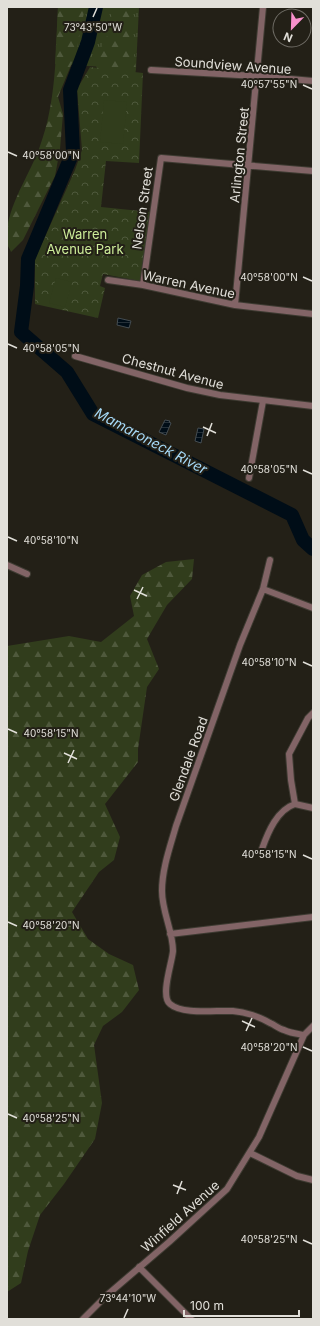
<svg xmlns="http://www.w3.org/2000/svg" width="320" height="1326" viewBox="0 0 320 1326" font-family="Inter,sans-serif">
  <defs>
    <pattern id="grass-tufts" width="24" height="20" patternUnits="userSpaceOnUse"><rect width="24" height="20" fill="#313d1c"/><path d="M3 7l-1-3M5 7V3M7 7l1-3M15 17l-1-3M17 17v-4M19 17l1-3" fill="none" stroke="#4f593c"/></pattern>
    <pattern id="forest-firs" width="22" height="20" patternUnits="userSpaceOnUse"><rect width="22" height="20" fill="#313d1c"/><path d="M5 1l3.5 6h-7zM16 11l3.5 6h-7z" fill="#4f593c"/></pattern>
    <pattern id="park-crowns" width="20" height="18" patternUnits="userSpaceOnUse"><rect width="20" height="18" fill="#313d1c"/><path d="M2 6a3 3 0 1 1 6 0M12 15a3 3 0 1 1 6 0" fill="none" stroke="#4f593c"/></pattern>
    <pattern id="water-rules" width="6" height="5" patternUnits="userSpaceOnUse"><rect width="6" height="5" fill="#000d17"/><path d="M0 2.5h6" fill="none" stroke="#253038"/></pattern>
  </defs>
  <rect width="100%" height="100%" fill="#232017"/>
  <path fill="url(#grass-tufts)" d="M58,7H139L136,69L55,64Z"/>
  <path fill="url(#forest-firs)" d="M58,7H85L76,53L58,97L63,114L60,149L55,176L23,240L11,252C10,249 7,245 7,241C4,210 30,175 40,146C56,103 56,53 58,7Z
    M113,7H131L130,24L136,69L134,82L95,79L98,55L109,32Z
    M194,559L192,579L167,605L147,639L159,669L147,687L138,749V762L105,804L120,837L114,860L99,872L72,912L88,939L109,954L133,965L139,990L122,1012L103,1026L94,1045L102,1103L95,1139L64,1184L40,1215L28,1251L21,1283L7,1292V646L69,636L101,642L134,616L130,596L142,575L166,562Z"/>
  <path fill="url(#park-crowns)" d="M90,67L143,73L139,163L106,161L101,207L150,212L140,281L103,274L100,286L105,288L98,318L35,304V259L75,170L82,150L77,89Z"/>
  <path fill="#313d1c" d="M104,100L127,102L123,144L100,142Z
    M56,278L72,282L65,307L49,303Z"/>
  <path fill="url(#water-rules)" stroke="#444c51" d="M118,318L131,321L129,328L117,325Z
    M165,420L170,421L169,422L171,423L166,435L159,432Z
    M198,428L204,429L201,443L195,441Z"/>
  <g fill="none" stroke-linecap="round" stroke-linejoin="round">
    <path stroke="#000d17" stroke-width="14" d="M96,7L88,42L70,90L73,152L28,259L27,286L21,332L67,372L93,414L292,515L303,540L313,549"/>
    <g stroke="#3e3b32" stroke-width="8">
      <path id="minor" d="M151,70L257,76L313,81
        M108,280L143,285L235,305L313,314
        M143,285L161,158L313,171
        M235,305L263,7
        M75,356L187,388L220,395L313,406
        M249,478L263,401
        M270,560L263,589L240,645L176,826C170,847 162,869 162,891C162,912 173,931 173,951C172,963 160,996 170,1004C183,1015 216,1010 233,1011C245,1012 260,1017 270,1023C275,1025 279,1029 284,1030C290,1033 298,1034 304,1035
        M7,565L27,574
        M263,589L313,608
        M313,713L308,718L289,754L291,780L295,804L313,808
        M262,849C268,832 277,810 295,804
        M170,934L313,917
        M250,1153L297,1176L313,1180
        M139,1267L191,1319
        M83,1319L106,1296L169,1242L227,1189L259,1137L304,1035L313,1026"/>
    </g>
    <use href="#minor" stroke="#826466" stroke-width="6"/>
  </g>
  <path fill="none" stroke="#e1dfd9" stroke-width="1.5" d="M93,17L97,8M303,85L312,89M8,152L17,156M303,277L312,281M8,344L17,348M203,427L216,433M207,436L212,423M303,470L312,474M8,537L17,541M134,590L147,596M137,599L143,587M303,662L312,666M8,729L17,733M64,753L77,759M68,763L74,750M303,855L312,859M8,922L17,926M242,1021L255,1027M246,1031L252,1018M303,1047L312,1051M8,1114L17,1118M173,1185L186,1190M177,1194L182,1181M303,1240L312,1244M124,1318L128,1309"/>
  <g text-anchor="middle" stroke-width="4" stroke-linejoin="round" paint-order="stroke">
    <g font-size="13" fill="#e1dfd9" stroke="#232017">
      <text transform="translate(233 65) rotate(4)" y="5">Soundview Avenue</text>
      <text transform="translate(239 155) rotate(-84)" y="5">Arlington Street</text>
      <text transform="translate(142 208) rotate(-82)" y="5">Nelson Street</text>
      <text transform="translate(189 284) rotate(12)" y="5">Warren Avenue</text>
      <text transform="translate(173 371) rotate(15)" y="5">Chestnut Avenue</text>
      <text transform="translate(188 759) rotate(-70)" y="5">Glendale Road</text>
      <text transform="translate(180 1216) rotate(-42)" y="5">Winfield Avenue</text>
    </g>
    <g font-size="13" fill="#cded99" stroke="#232017">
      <text x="85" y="239">Warren<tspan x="85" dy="15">Avenue Park</tspan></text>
    </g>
    <g font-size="14" font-style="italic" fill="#a6daf8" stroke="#232017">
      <text transform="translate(151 441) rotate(28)" y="5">Mamaroneck River</text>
    </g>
  </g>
  <g font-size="10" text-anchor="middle" fill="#e1dfd9" stroke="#232017" stroke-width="4" stroke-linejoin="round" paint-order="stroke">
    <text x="93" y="31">73°43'50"W</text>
    <text x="269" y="88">40°57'55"N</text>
    <text x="51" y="159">40°58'00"N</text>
    <text x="269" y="281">40°58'00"N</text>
    <text x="51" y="352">40°58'05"N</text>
    <text x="269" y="473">40°58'05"N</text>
    <text x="51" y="544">40°58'10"N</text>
    <text x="269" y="666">40°58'10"N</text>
    <text x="51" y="737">40°58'15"N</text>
    <text x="269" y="858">40°58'15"N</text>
    <text x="51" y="929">40°58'20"N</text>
    <text x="269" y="1051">40°58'20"N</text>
    <text x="51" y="1122">40°58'25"N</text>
    <text x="269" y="1243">40°58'25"N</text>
    <text x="128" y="1302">73°44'10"W</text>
  </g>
  <rect width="320" height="1326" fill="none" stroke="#e1dfd9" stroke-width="16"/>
  <g transform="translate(292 28) rotate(203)"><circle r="19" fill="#232017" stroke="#6f6c65"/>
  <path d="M0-3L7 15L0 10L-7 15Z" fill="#f890cb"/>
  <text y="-6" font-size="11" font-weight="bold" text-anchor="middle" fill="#e1dfd9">N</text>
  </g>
  <path d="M184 1310v6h115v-6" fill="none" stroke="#e1dfd9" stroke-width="2"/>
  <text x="190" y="1310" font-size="12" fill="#e1dfd9" stroke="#232017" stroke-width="3" paint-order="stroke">100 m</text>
</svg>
